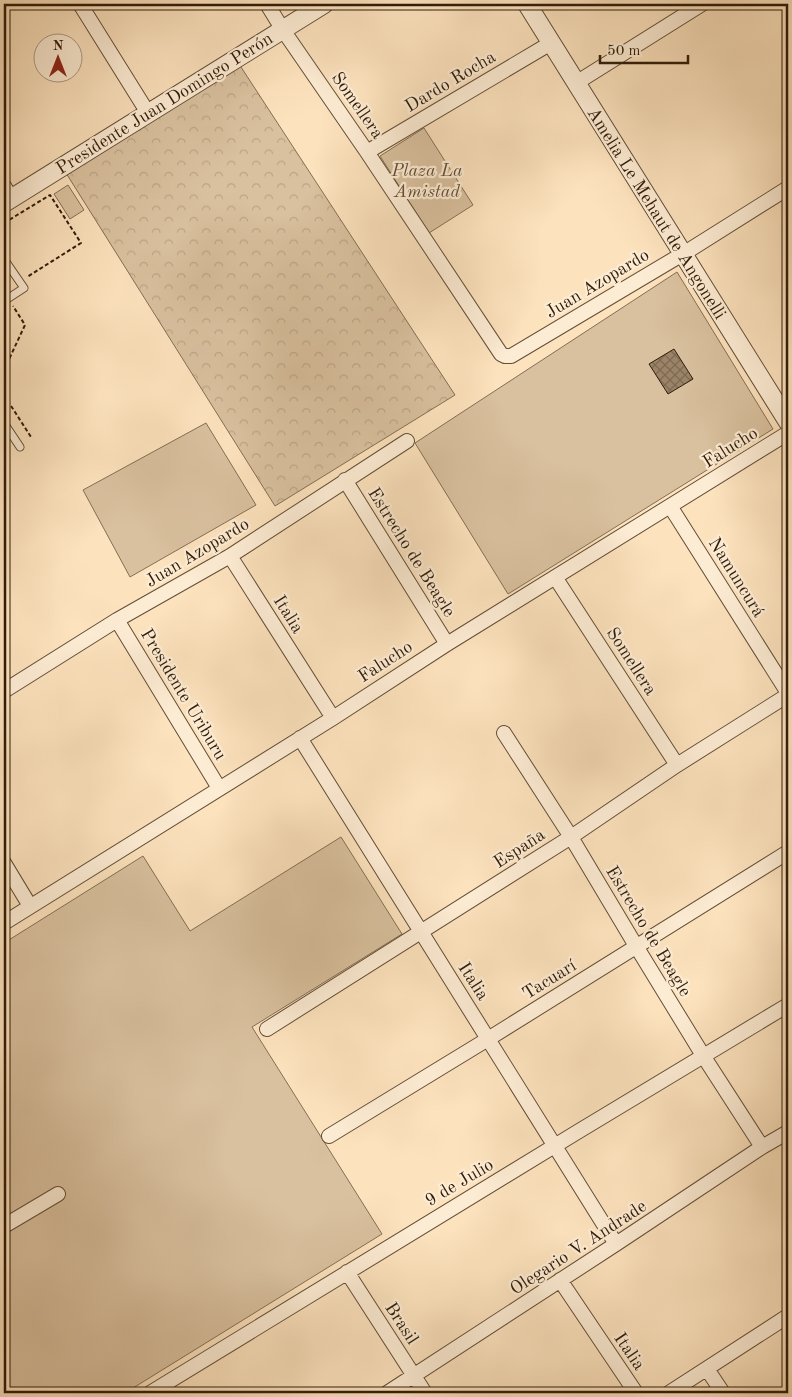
<svg xmlns="http://www.w3.org/2000/svg" width="792" height="1397" viewBox="0 0 792 1397" font-family="'Old Standard TT',serif">
  <defs>
    <pattern id="forest-crowns" width="20" height="18" patternUnits="userSpaceOnUse" patternTransform="scale(1.25)"><rect width="20" height="18" fill="#d9c09e"/><path d="M2 6a3 3 0 1 1 6 0M12 15a3 3 0 1 1 6 0" fill="none" stroke="#bba487"/></pattern>
    <pattern id="building-cross-hatch" width="8" height="8" patternUnits="userSpaceOnUse" patternTransform="scale(1.25)"><rect width="8" height="8" fill="#9a8367"/><path d="M0 0l8 8M0 8l8-8" fill="none" stroke="#7e6a53"/></pattern>
  </defs>
  <rect width="100%" height="100%" fill="#fce2bd"/>
  <filter id="stains"><feTurbulence type="fractalNoise" baseFrequency=".004" numOctaves="4"/><feColorMatrix values="0 0 0 0 .2 0 0 0 0 .09 0 0 0 0 .02 0 0 0 .5 -.17"/></filter>
  <radialGradient id="worn" r=".72"><stop offset=".6" stop-color="#630" stop-opacity="0"/><stop offset="1" stop-color="#630" stop-opacity=".3"/></radialGradient>
  <path fill="url(#forest-crowns)" stroke="#846e54" d="M239,64L455,395L275,506L66,173Z"/>
  <path fill="#d9c09e" stroke="#846e54" d="M424,128L473,205L429,233L380,156Z
    M68,185L84,210L70,219L54,194Z
    M677,272L773,429L508,594L415,443Z
    M206,423L256,505L130,577L83,490Z
    M341,837L402,934L252,1027L382,1234L125,1393H4V943L143,856L190,931Z"/>
  <path fill="url(#building-cross-hatch)" stroke="#301c09" d="M674,349L693,379L668,394L649,364Z"/>
  <g fill="none" stroke-linecap="round" stroke-linejoin="round">
    <g stroke="#634e36" stroke-width="9">
      <path id="service" d="M4,259L24,288L4,301
        M4,423L20,447"/>
    </g>
    <g stroke="#634e36" stroke-width="16">
      <path id="minor" d="M80,4L148,113
        M267,4L283,30L367,152L501,354L505,356H511L691,249L788,188
        M576,83L702,4
        M367,152L551,43
        M4,186L11,198
        M345,480L447,644
        M670,506L788,693
        M230,556L333,718
        M555,577L677,765
        M117,620L219,788
        M4,691L117,620L230,556L407,441
        M504,733L571,837L636,946L704,1057L762,1147
        M300,738L616,1244
        M4,863L30,906
        M4,923L333,718L447,644L788,433
        M267,1029L571,837L677,765L788,695
        M329,1136L488,1039L788,852
        M4,1226L58,1194
        M347,1272L425,1393
        M560,1280L636,1393
        M707,1369L723,1393
        M150,1393L579,1131L788,1005
        M387,1393L616,1244L762,1147L788,1132
        M669,1393L788,1316"/>
    </g>
    <g stroke="#634e36" stroke-width="20">
      <path id="tertiary" d="M527,4L788,422
        M4,203L324,4"/>
    </g>
    <path stroke="#301c09" stroke-width="2" stroke-dasharray="4 2.5" stroke-linecap="butt" d="M4,223L50,195L81,243L27,277
      M4,370L25,325L13,306
      M4,395L31,437"/>
    <use href="#service" stroke="#fdecd4" stroke-width="7"/>
    <use href="#minor" stroke="#fdecd4" stroke-width="14"/>
    <use href="#tertiary" stroke="#fdecd4" stroke-width="18"/>
  </g>
  <g text-anchor="middle" stroke-width="4.5" stroke-linejoin="round" paint-order="stroke">
    <g font-size="18" fill="#301c09" stroke="#fdecd4">
      <text transform="translate(450 81) rotate(-31)" y="6">Dardo Rocha</text>
      <text transform="translate(164 103) rotate(-32)" y="6">Presidente Juan Domingo Perón</text>
      <text transform="translate(358 105) rotate(55)" y="6">Somellera</text>
      <text transform="translate(657 213) rotate(58)" y="6">Amelia Le Mehaut de Angonelli</text>
      <text transform="translate(597 283) rotate(-31)" y="6">Juan Azopardo</text>
      <text transform="translate(730 447) rotate(-32)" y="6">Falucho</text>
      <text transform="translate(197 552) rotate(-31)" y="6">Juan Azopardo</text>
      <text transform="translate(412 552) rotate(58)" y="6">Estrecho de Beagle</text>
      <text transform="translate(737 577) rotate(58)" y="6">Namuncurá</text>
      <text transform="translate(289 614) rotate(58)" y="6">Italia</text>
      <text transform="translate(385 661) rotate(-33)" y="6">Falucho</text>
      <text transform="translate(632 661) rotate(57)" y="6">Somellera</text>
      <text transform="translate(184 694) rotate(59)" y="6">Presidente Uriburu</text>
      <text transform="translate(519 848) rotate(-33)" y="6">España</text>
      <text transform="translate(649 931) rotate(59)" y="6">Estrecho de Beagle</text>
      <text transform="translate(549 979) rotate(-32)" y="6">Tacuarí</text>
      <text transform="translate(474 981) rotate(57)" y="6">Italia</text>
      <text transform="translate(459 1182) rotate(-31)" y="6">9 de Julio</text>
      <text transform="translate(578 1247) rotate(-33)" y="6">Olegario V. Andrade</text>
      <text transform="translate(402 1323) rotate(57)" y="6">Brasil</text>
      <text transform="translate(630 1351) rotate(56)" y="6">Italia</text>
    </g>
    <g font-size="18" font-style="italic" fill="#634d36" stroke="#fdecd4">
      <text x="427" y="176">Plaza La<tspan x="427" dy="21">Amistad</tspan></text>
    </g>
  </g>
  <rect width="792" height="1397" fill="none" stroke="#fce2bd" stroke-width="20"/>
  <rect x="5" y="5" width="782" height="1387" fill="none" stroke="#301c09" stroke-width="2.5"/>
  <rect x="10" y="10" width="772" height="1377" fill="none" stroke="#301c09"/>
  <g transform="translate(58 58)"><circle r="24" fill="#fdecd4" stroke="#ab9983"/>
  <path d="M0-4L9 19L0 12L-9 19Z" fill="#8f2418"/>
  <text y="-8" font-size="14" font-weight="bold" text-anchor="middle" fill="#301c09">N</text>
  </g>
  <path d="M600 55v8h88v-8" fill="none" stroke="#301c09" stroke-width="2.5"/>
  <text x="607" y="55" font-size="15" fill="#301c09" stroke="#fdecd4" stroke-width="4" paint-order="stroke">50 m</text>
  <rect width="100%" height="100%" filter="url(#stains)"/>
  <rect width="100%" height="100%" fill="url(#worn)"/>
</svg>
